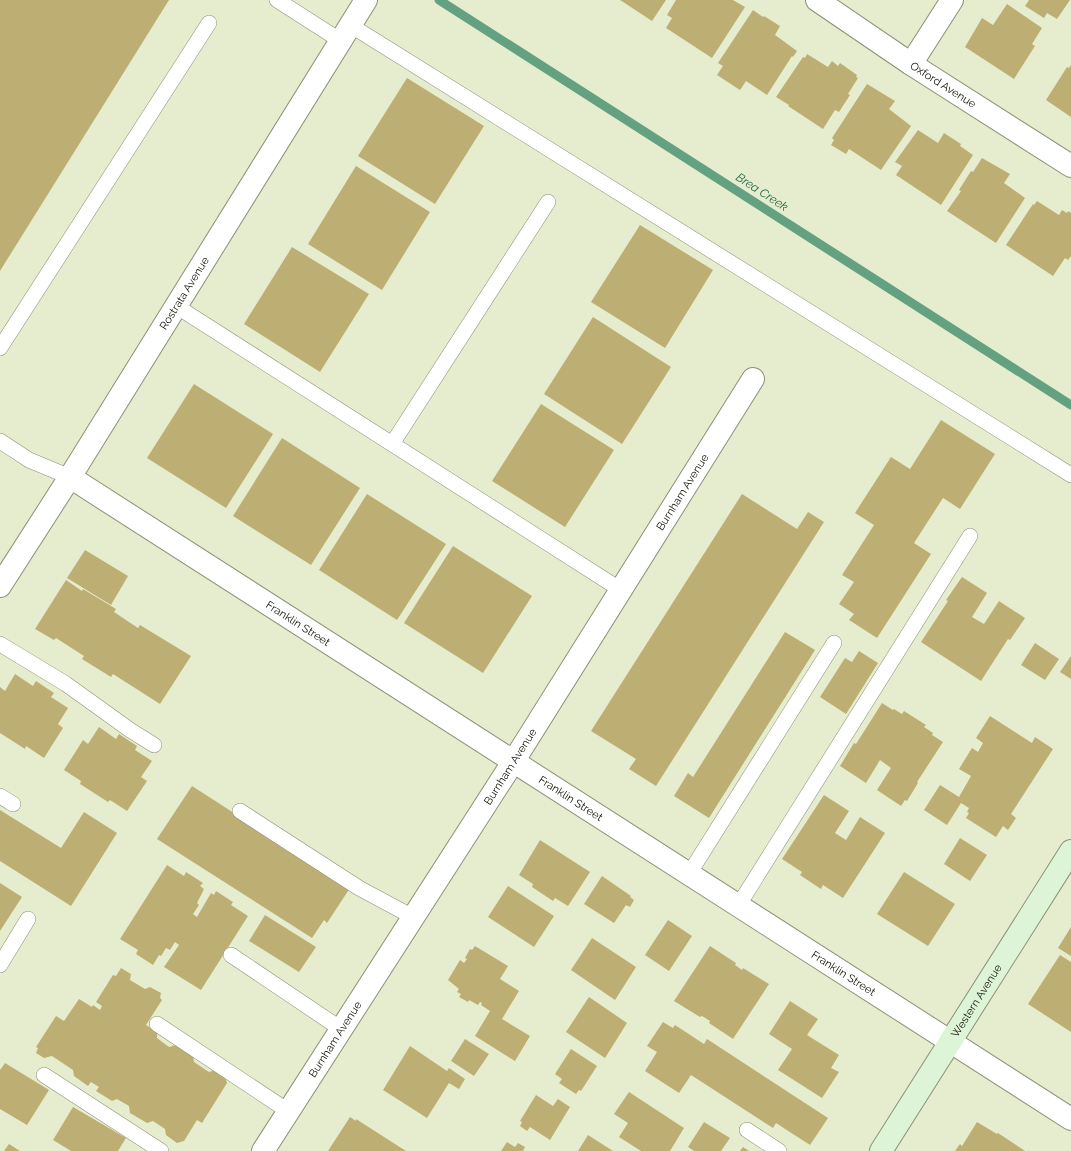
<svg xmlns="http://www.w3.org/2000/svg" width="1071" height="1151" viewBox="0 0 1071 1151" font-family="Raleway,sans-serif">
  <rect width="100%" height="100%" fill="#e6edce"/>
  <g fill="none" stroke-linecap="round" stroke-linejoin="round">
    <path stroke="#64a181" stroke-width="9" d="M439,0L1071,405"/>
  </g>
  <path fill="#bdaf73" d="M0,0H169L0,271Z
    M620,0H666L652,21Z
    M676,0H733L745,7L712,58L666,28L672,18L667,15Z
    M1029,0H1070L1057,19L1047,13L1044,18L1025,6Z
    M1007,4L1042,28L1032,44L1035,46L1014,79L965,47L982,18L993,25Z
    M753,10L763,17L764,16L780,26L775,35L797,51L793,57L792,56L767,95L746,81L740,90L717,75L723,66L718,63Z
    M807,54L828,67L832,61L838,66L840,63L857,75L856,77L858,78L848,94L850,95L839,112L835,110L823,129L788,106L789,105L776,97L803,57L805,58Z
    M1071,65V117L1046,100L1067,67L1069,68Z
    M407,78L484,126L435,204L358,156Z
    M867,84L895,101L889,109L911,126L881,170L849,149L846,154L831,145L834,140L832,138Z
    M918,130L938,143L944,133L961,144L960,146L973,155L941,205L896,175L902,166L895,162Z
    M982,158L1010,174L1004,183L1025,198L996,243L947,211L961,191L959,190L971,171L973,172Z
    M356,166L430,212L382,290L308,244Z
    M1037,201L1059,215L1062,210L1067,213L1068,211L1071,213V256L1068,260L1065,258L1053,276L1006,245L1033,204L1034,205Z
    M640,225L713,270L665,348L591,302Z
    M292,247L369,294L320,372L244,324Z
    M593,317L671,367L622,444L544,394Z
    M194,384L273,434L226,508L147,458Z
    M541,404L614,450L565,527L492,481Z
    M941,420L995,454L960,509L943,498L914,543L931,554L877,638L849,620L854,614L839,604L854,582L842,575L874,525L855,513L891,457L910,469Z
    M282,438L360,488L311,565L233,516Z
    M367,494L446,544L397,620L319,570Z
    M742,494L797,529L808,512L824,522L656,786L629,769L636,759L591,731Z
    M453,546L532,596L483,673L404,623Z
    M85,550L128,576L111,605L67,578Z
    M962,577L987,593L972,617L984,624L999,601L1025,618L1010,640L1008,639L981,681L921,642L948,601L946,600Z
    M66,580L82,591L83,589L116,609L114,612L138,628L140,625L191,656L160,704L113,674L111,677L82,659L84,656L56,638L54,640L35,629Z
    M785,632L815,650L709,818L674,796L688,773L693,777Z
    M1035,643L1059,659L1045,680L1021,665Z
    M859,651L878,663L846,714L820,697L845,658L852,662Z
    M1071,656V679L1060,672Z
    M15,674L33,686L36,681L54,693L51,697L68,708L58,724L63,728L44,758L26,746L25,749L0,733V687L5,691Z
    M882,703L893,710L894,709L902,714L904,711L926,725L924,727L933,733L932,735L943,742L917,782L918,783L907,801L905,800L901,806L877,790L891,768L880,760L866,783L840,766L854,743L856,744Z
    M990,716L1032,743L1035,737L1053,749L1011,814L1016,818L1008,830L1003,826L996,837L966,818L969,813L967,812L969,808L961,803L947,825L924,810L940,785L959,797L971,776L959,769L972,748L978,752L983,743L976,738Z
    M99,727L116,739L119,734L137,746L135,750L152,761L141,777L147,781L127,811L110,800L108,802L80,784L81,781L64,770L83,740L88,744Z
    M192,786L350,888L327,923L324,920L312,938L157,839Z
    M824,795L849,811L835,833L846,840L860,817L885,833L843,898L823,885L821,889L800,875L802,872L782,859Z
    M0,810L61,848L84,812L117,833L71,906L0,861Z
    M960,838L987,855L970,881L944,864Z
    M540,840L590,872L568,906L555,898L553,901L532,887L533,884L519,875Z
    M167,865L184,876L186,872L203,883L200,886L204,889L197,903L199,905L193,914L197,917L211,893L214,895L216,891L233,902L231,905L248,916L201,990L164,967L179,945L175,942L170,950L166,948L161,956L159,955L153,965L136,954L138,950L120,939Z
    M904,872L955,904L928,946L877,914Z
    M602,876L631,896L630,897L634,900L630,907L626,905L614,923L584,904Z
    M0,883L22,897L0,931Z
    M508,886L554,916L534,947L488,917Z
    M265,915L316,947L299,972L249,941Z
    M668,920L692,936L669,971L645,955Z
    M1071,927V956L1058,948Z
    M592,938L636,967L615,1000L571,970Z
    M475,946L508,966L500,979L519,991L502,1019L530,1036L515,1061L475,1036L490,1011L481,1005L482,1003L480,1002L478,1005L469,1000L468,1002L459,997L461,994L457,992L459,989L448,980L460,960L464,963L467,959L465,958L470,949L472,950Z
    M710,946L736,963L735,965L742,970L743,968L769,984L733,1039L709,1023L710,1021L702,1016L700,1017L674,1001Z
    M1060,955L1071,962V1032L1028,1004Z
    M121,968L131,974L130,980L145,989L150,987L161,993L160,998L162,1000L146,1025L157,1032V1038L169,1047L176,1045L193,1056L194,1062L209,1072L215,1070L225,1077L227,1083L202,1123L197,1120L184,1141L177,1143L166,1135L165,1129L153,1121L147,1123L130,1113L129,1106L117,1099L112,1101L96,1091L99,1087L91,1082L88,1086L74,1076L73,1070L52,1056L44,1058L36,1053L38,1048L36,1047L56,1016L64,1021L79,999L92,1007L93,1005L100,1010L102,1006L96,1002L113,975L116,976Z
    M589,997L627,1023L605,1058L566,1032Z
    M790,1001L818,1019L807,1035L839,1055L831,1068L839,1072L822,1098L778,1070L792,1049L769,1034Z
    M663,1022L673,1028L675,1025L704,1044L707,1039L828,1118L810,1145L776,1123L773,1128L691,1075L679,1093L645,1071L657,1052L647,1046Z
    M465,1039L489,1054L474,1076L451,1061Z
    M410,1046L447,1071L449,1068L465,1079L459,1089L449,1083L427,1118L383,1090Z
    M571,1049L597,1066L581,1091L579,1090L576,1094L559,1083L562,1079L555,1074Z
    M5,1063L49,1090L27,1125L0,1109V1070Z
    M629,1092L684,1128L670,1151H641L619,1137L628,1123L614,1114Z
    M536,1095L553,1106L558,1099L570,1107L550,1140L530,1127L527,1131L520,1126L522,1122L520,1121Z
    M73,1107L126,1138L118,1151H71L53,1140Z
    M350,1117L356,1121V1119L406,1151H328Z
    M704,1122L730,1138L721,1151H694L688,1147Z
    M977,1122L997,1134L998,1133L1025,1151H955L960,1144L962,1146Z
    M588,1135L613,1151H578Z
    M507,1142L515,1147L518,1143L525,1147L523,1151H501Z
    M9,1144L20,1151H4Z
    M743,1147L749,1151H740Z"/>
  <g fill="none" stroke-linecap="round" stroke-linejoin="round">
    <g stroke="#8b9175" stroke-width="16">
      <path id="lane" d="M277,0L341,41
        M350,25L1071,475
        M176,306L621,590
        M0,348L209,23
        M0,441L29,460L70,477
        M392,444L548,202
        M0,644L66,684L130,730L154,745
        M0,796L13,804
        M240,811L359,888L413,917
        M689,874L834,643
        M738,906L970,536
        M231,955L341,1029
        M0,965L28,919
        M157,1024L288,1111
        M44,1075L161,1151
        M747,1130L779,1151"/>
    </g>
    <g stroke="#8b9175" stroke-width="24">
      <g id="street">
        <path id="s1" d="M817,0L911,64L1071,166"/>
        <path d="M911,64L952,0"/>
        <path id="s2" d="M70,477L1071,1119"/>
        <path id="s3" d="M0,586L70,477L366,0"/>
        <path id="s4" d="M263,1151L513,762L753,379"/>
      </g>
    </g>
    <g stroke="#8b9175" stroke-width="24">
      <g id="secondary">
        <path id="s5" d="M881,1151L1071,851"/>
      </g>
    </g>
    <use href="#lane" stroke="#fff" stroke-width="15"/>
    <use href="#street" stroke="#fff" stroke-width="22"/>
    <use href="#secondary" stroke="#ddf4d6" stroke-width="22"/>
  </g>
  <g text-anchor="middle" stroke-width="3.5" stroke-linejoin="round" paint-order="stroke">
    <g font-size="11" fill="#101308" stroke="#e6edce">
      <text dy="4" stroke="none"><textPath href="#s1" startOffset="152">Oxford Avenue</textPath></text>
      <text dy="4" stroke="none"><textPath href="#s3" startOffset="346">Rostrata Avenue</textPath></text>
      <text dy="4" stroke="none"><textPath href="#s4" startOffset="781">Burnham Avenue</textPath></text>
      <text dy="4" stroke="none"><textPath href="#s2" startOffset="271">Franklin Street</textPath></text>
      <text dy="4" stroke="none"><textPath href="#s4" startOffset="457">Burnham Avenue</textPath></text>
      <text dy="4" stroke="none"><textPath href="#s2" startOffset="595">Franklin Street</textPath></text>
      <text dy="4" stroke="none"><textPath href="#s2" startOffset="919">Franklin Street</textPath></text>
      <text dy="4" stroke="none"><textPath href="#s5" startOffset="178">Western Avenue</textPath></text>
      <text dy="4" stroke="none"><textPath href="#s4" startOffset="133">Burnham Avenue</textPath></text>
    </g>
    <g font-size="12" font-style="italic" fill="#1e6646" stroke="#e6edce">
      <text transform="translate(762 192) rotate(33)" y="4">Brea Creek</text>
    </g>
  </g>
</svg>
